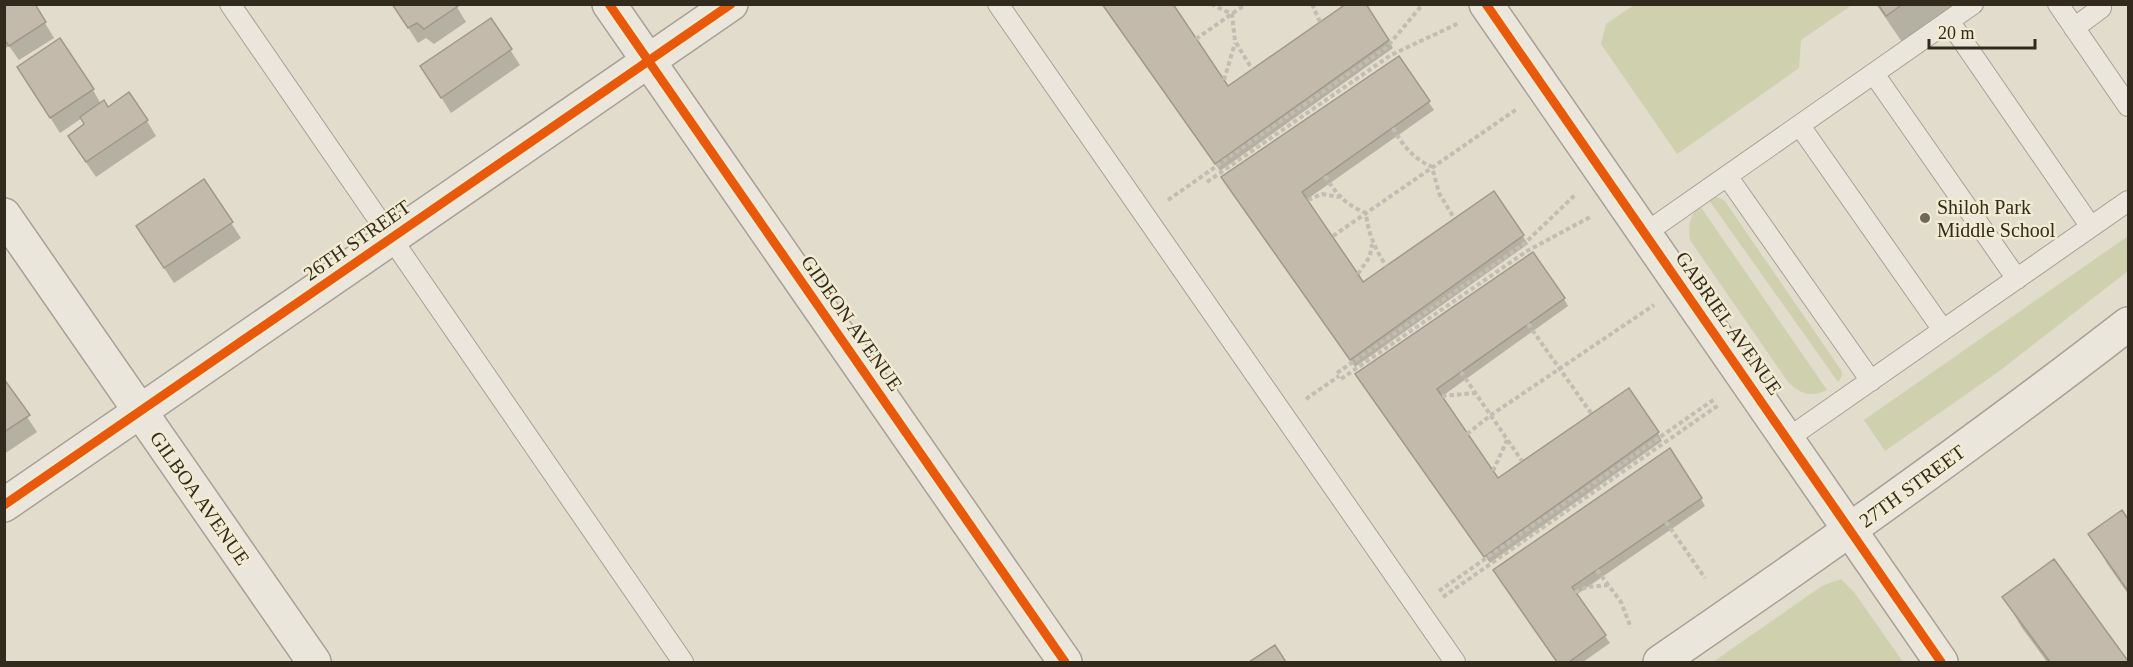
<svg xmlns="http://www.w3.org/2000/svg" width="2133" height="667" viewBox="0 0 2133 667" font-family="'Times New Roman',serif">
  <rect width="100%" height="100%" fill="#e1dccb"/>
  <path fill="#ced0ae" d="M1634,5V4L1852,5L1801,40L1799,68L1677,154L1601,44L1606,24Z
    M1716,197L1724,200L1841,370L1842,376L1838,382L1709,200Z
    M1700,206L1827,390C1811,397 1801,395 1788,382L1690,240C1688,226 1689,217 1700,206Z
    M2128,236V271L1998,372L1885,451L1864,420Z
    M1841,579L1854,592L1903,662H1713L1822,586Z"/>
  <path fill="#0003" d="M4,4L45,23L54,38L19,60L9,46L4,49Z
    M393,4H455L466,22L434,44L426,38L418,43Z
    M1103,4L1227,88L1388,40L1393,48L1220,171Z
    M1876,4H1956L1902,42Z
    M491,20L520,65L451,113L422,67Z
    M1398,58L1434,110L1306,200L1363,284L1494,193L1528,244L1355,367L1227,185Z
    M28,83L93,90L101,104L108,109L147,121L156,136L96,177L79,152L86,125L82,118L60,133Z
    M204,182L241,238L174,283L147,242Z
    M1564,299L1568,306L1441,397L1497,480L1658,433L1662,441L1490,563L1362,382Z
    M4,382L37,432L4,454Z
    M1701,499L1705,506L1576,595L1610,643L1583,662H1558L1500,579Z
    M2122,512L2128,521V594L2108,565L2090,534Z
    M2054,561L2127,662H2047L2022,628L2004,597Z"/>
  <path fill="#c4baac" stroke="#a1988b" stroke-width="1.5" d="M4,4H35L46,22L9,46L4,39Z
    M392,4H457L458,6L424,29L417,23L408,28Z
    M1102,4H1173L1228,86L1346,4H1366L1389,40L1215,164Z
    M1878,4H1903L1886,16Z
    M491,18L512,49L441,98L420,66Z
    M60,38L94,89L50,118L17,67Z
    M1399,56L1430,101L1302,192L1358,274L1363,282L1494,191L1524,235L1350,360L1221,177Z
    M129,92L148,120L86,162L68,136L84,124L80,117L104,100L108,107Z
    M204,179L233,222L164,268L136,226Z
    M1533,252L1565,298L1437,389L1498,478L1629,388L1659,432L1484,557L1355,374Z
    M4,379L30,415L4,432Z
    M1670,448L1702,498L1572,587L1606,635L1569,662H1557L1493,570Z
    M2122,510L2128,519V591L2088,534Z
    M2054,559L2128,661V662H2050L2002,597Z
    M1275,645L1286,662H1249Z"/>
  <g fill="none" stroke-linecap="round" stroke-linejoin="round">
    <g stroke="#a6a195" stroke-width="22">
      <path id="service" d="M230,4L683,662
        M998,4L1455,662
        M2058,4L2128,106
        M1949,21L2091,227
        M2074,28L2101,8
        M1874,74L2017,279
        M1800,126L1943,330
        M1727,176L1871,381
        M1644,234L1973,4
        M1787,439L2128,201"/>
    </g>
    <g stroke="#a6a195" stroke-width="36">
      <path id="minor" d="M609,4L1065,662
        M1486,4L1941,662
        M4,215L314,662
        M4,505L731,4"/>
    </g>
    <g stroke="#a6a195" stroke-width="36">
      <path id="tertiary" d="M1660,662C1819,553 1976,442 2128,324"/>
    </g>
    <path stroke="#c2bdb3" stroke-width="4" stroke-dasharray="4.5 3" stroke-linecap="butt" d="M1211,4L1232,14L1235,41L1252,69
      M1312,4L1320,22
      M1196,39L1246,4
      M1224,80L1235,43
      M1393,128C1403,146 1413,158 1432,167L1439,193L1454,218
      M1325,176C1336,194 1346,205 1366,213C1368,234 1375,248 1386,266
      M1207,182L1391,55L1459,23
      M1168,200L1387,47L1423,4
      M1308,200L1322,194L1339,197
      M1333,236L1517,109
      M1358,274L1370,256L1372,244
      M1528,324L1591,413
      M1461,372L1522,461
      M1337,373L1524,244L1576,194
      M1341,379L1527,251L1592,216
      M1442,396L1475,393
      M1306,399L1339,376
      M1467,434L1491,415L1654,305
      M1493,471L1507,440
      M1666,522L1705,578
      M1597,570L1621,602L1631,628
      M1439,591L1716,398
      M1575,592L1587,587L1609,585
      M1443,597L1720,404"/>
    <use href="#service" stroke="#eae6dc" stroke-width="20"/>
    <use href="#minor" stroke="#eae6dc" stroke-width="33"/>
    <use href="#tertiary" stroke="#eae6dc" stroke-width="33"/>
    <g stroke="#f2ebd1" stroke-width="13">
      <path id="cycleway" d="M609,4L1065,662
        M1486,4L1941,662
        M4,505L731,4"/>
    </g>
    <use href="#cycleway" stroke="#e8590c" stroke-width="9"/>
  </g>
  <circle fill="#70685b" stroke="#f2ebd1" stroke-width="2" cx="1925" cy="218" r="6"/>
  <g text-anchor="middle" stroke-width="5" stroke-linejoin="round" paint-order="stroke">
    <g font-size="20" fill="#332a1e" stroke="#f2ebd1" text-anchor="start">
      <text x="1937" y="214">Shiloh Park<tspan x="1937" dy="23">Middle School</tspan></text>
    </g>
    <g font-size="20" fill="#332a1e" stroke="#f2ebd1">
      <text transform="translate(357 240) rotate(-35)" y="7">26TH STREET</text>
      <text transform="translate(852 323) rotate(55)" y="7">GIDEON AVENUE</text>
      <text transform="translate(1729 323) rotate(55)" y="7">GABRIEL AVENUE</text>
      <text transform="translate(1912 486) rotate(-36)" y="7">27TH STREET</text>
      <text transform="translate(200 498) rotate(55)" y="7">GILBOA AVENUE</text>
    </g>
  </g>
  <rect width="2133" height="667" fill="none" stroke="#332a1e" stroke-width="12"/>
  <path d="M1929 39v9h106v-9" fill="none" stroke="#332a1e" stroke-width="3"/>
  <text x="1938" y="39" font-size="18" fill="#332a1e" stroke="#f2ebd1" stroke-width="4.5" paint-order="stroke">20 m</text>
</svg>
